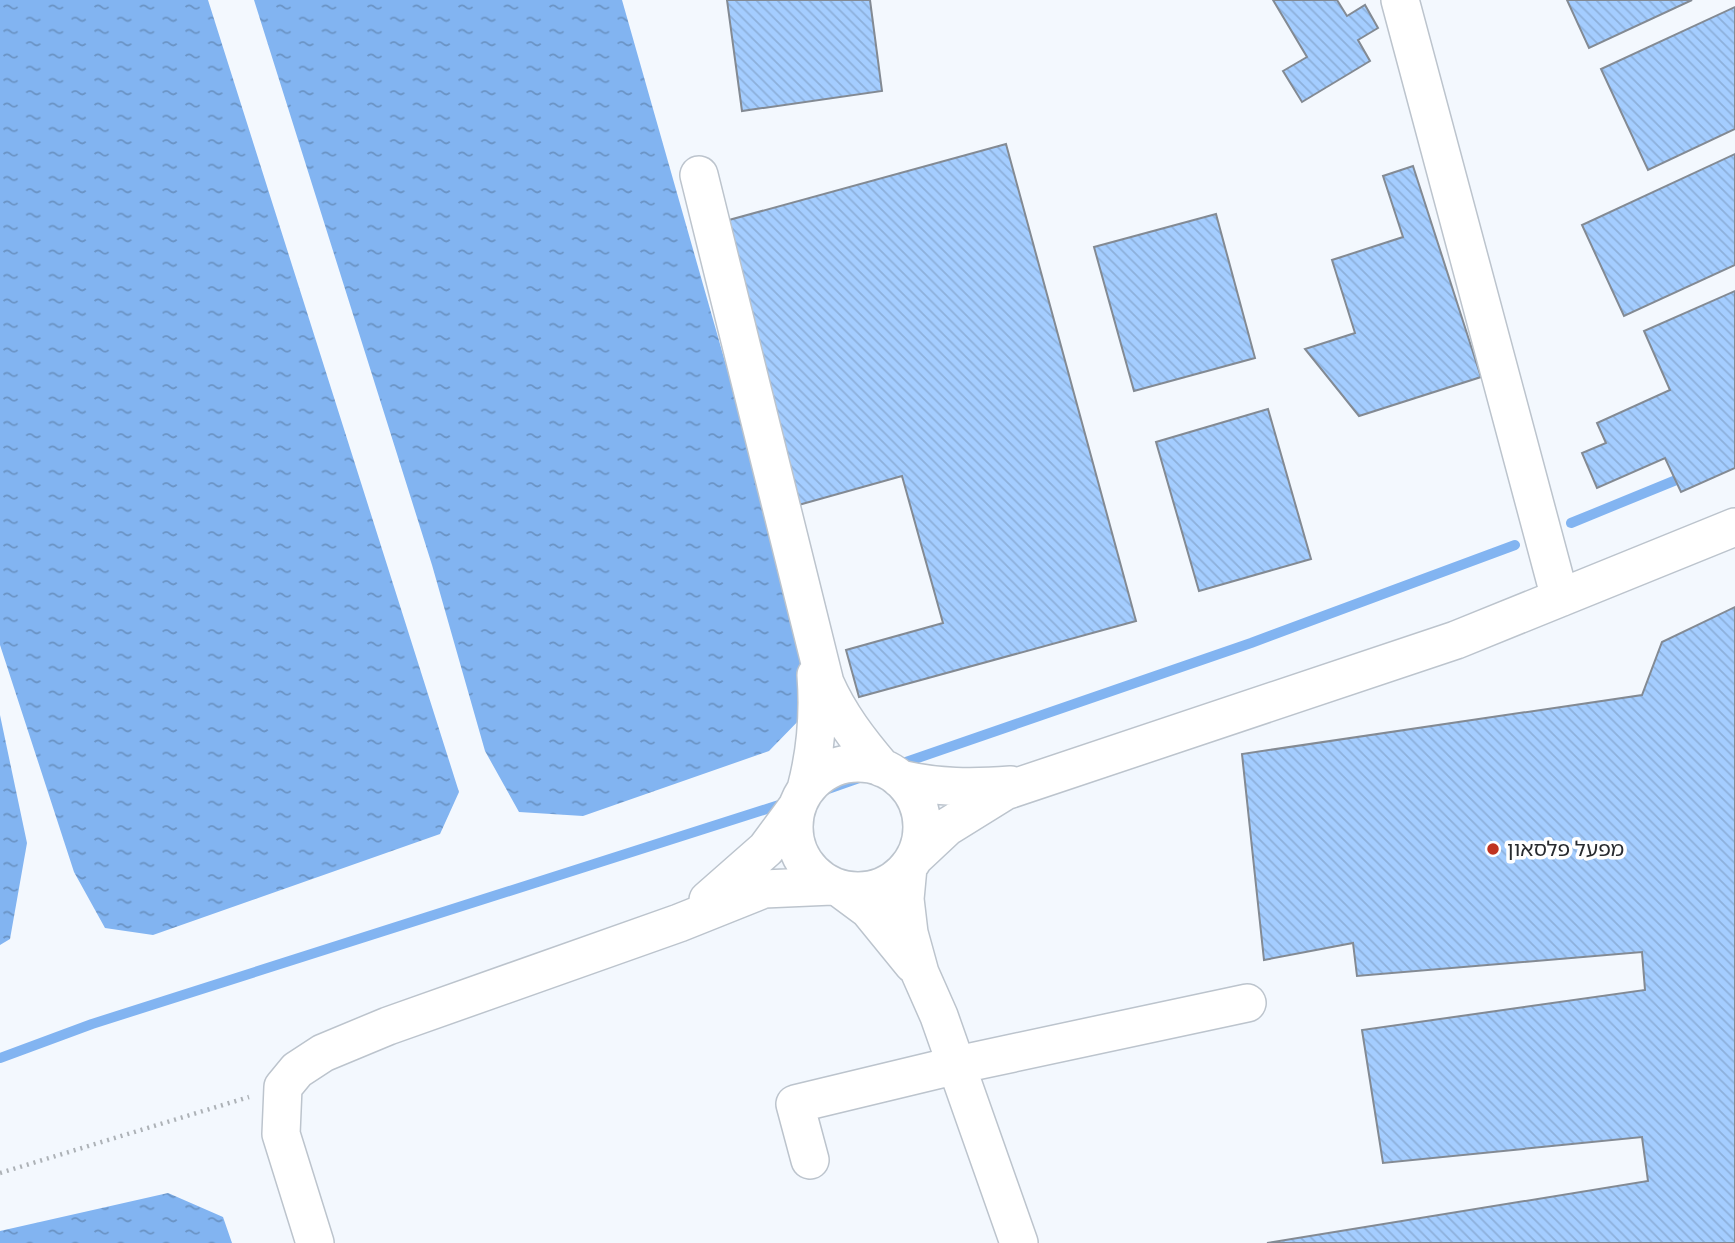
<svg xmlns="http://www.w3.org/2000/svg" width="1735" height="1243" viewBox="0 0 1735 1243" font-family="'Archivo Narrow','Noto Sans Hebrew',sans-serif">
  <defs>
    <pattern id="water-ripples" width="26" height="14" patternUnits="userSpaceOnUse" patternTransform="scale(1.75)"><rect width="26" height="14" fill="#82b4f1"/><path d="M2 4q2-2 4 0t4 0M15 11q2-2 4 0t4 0" fill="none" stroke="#6a93c4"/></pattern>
    <pattern id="building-back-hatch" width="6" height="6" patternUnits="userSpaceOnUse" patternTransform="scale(1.75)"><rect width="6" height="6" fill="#a4cdff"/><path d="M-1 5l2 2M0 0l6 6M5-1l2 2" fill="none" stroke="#8db0db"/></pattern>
  </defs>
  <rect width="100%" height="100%" fill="#f3f8fe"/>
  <path fill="url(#water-ripples)" d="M0,0H208L459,792L440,834L153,935L105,928L74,872L0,645Z
    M254,0H622L802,632L806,713L769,751L583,816L519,812L485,751L432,565Z
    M0,715L27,843L10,939L0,945Z
    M168,1193L223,1217L232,1243H0V1231Z"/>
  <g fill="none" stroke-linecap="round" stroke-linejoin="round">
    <path stroke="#82b4f1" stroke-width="10" d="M1571,523L1686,476
      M906,762L1251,643L1515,545
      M825,790L862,777
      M0,1058L92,1024L779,805"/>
  </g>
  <path fill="url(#building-back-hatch)" stroke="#838a93" stroke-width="2" d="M727,0H870L882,91L742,111Z
    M1273,0H1337L1347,16L1365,5L1378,28L1358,40L1370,61L1302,102L1283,71L1307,57Z
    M1567,0H1692L1589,48Z
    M1735,7V129L1648,170L1601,69Z
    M1006,144L1136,621L859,697L846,650L943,623L902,476L795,506L718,223Z
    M1735,154V265L1624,316L1582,225Z
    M1413,166L1481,377L1359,416L1305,349L1355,333L1332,260L1403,237L1383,176Z
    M1216,214L1255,358L1134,391L1094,247Z
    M1735,291V468L1681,492L1665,458L1597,488L1582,453L1606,443L1597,423L1670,390L1644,331Z
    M1268,409L1311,559L1199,591L1156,442Z
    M1735,607V1243H1267L1648,1181L1642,1137L1383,1163L1362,1030L1645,990L1642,952L1357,976L1353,943L1264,960L1242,754L1642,695L1662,642Z"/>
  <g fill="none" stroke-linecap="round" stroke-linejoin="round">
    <g stroke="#bcc4cd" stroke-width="40">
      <path id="minor" d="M1400,0L1560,598
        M699,175L825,683C839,715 859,741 882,768
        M794 827a64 64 0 1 1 128 0a64 64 0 1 1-128 0Z
        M900,779C938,788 973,788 1011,785
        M806,789C816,751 819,714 816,675
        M915,857L947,827L1005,791L1456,640L1735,527
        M908,867L905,899L909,933L920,973L939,1016L1019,1243
        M842,890L869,910L913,964
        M708,900L766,849L797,807
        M810,1160L795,1104L957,1065L1247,1003
        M315,1243L281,1134L283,1087L297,1070L323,1053L388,1026L679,923L764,889L832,886"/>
    </g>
    <path stroke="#adb2b7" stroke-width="4.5" stroke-dasharray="2 5" stroke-linecap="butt" d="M0,1173L249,1097"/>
    <use href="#minor" stroke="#fff" stroke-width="37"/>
  </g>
  <circle fill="#bf3320" stroke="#fff" stroke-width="2.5" cx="1493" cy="849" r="7"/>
  <g text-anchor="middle" stroke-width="7" stroke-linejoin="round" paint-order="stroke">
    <g font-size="21" fill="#282b2f" stroke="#fff" text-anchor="start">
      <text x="1507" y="856">מפעל פלסאון</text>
    </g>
  </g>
</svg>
